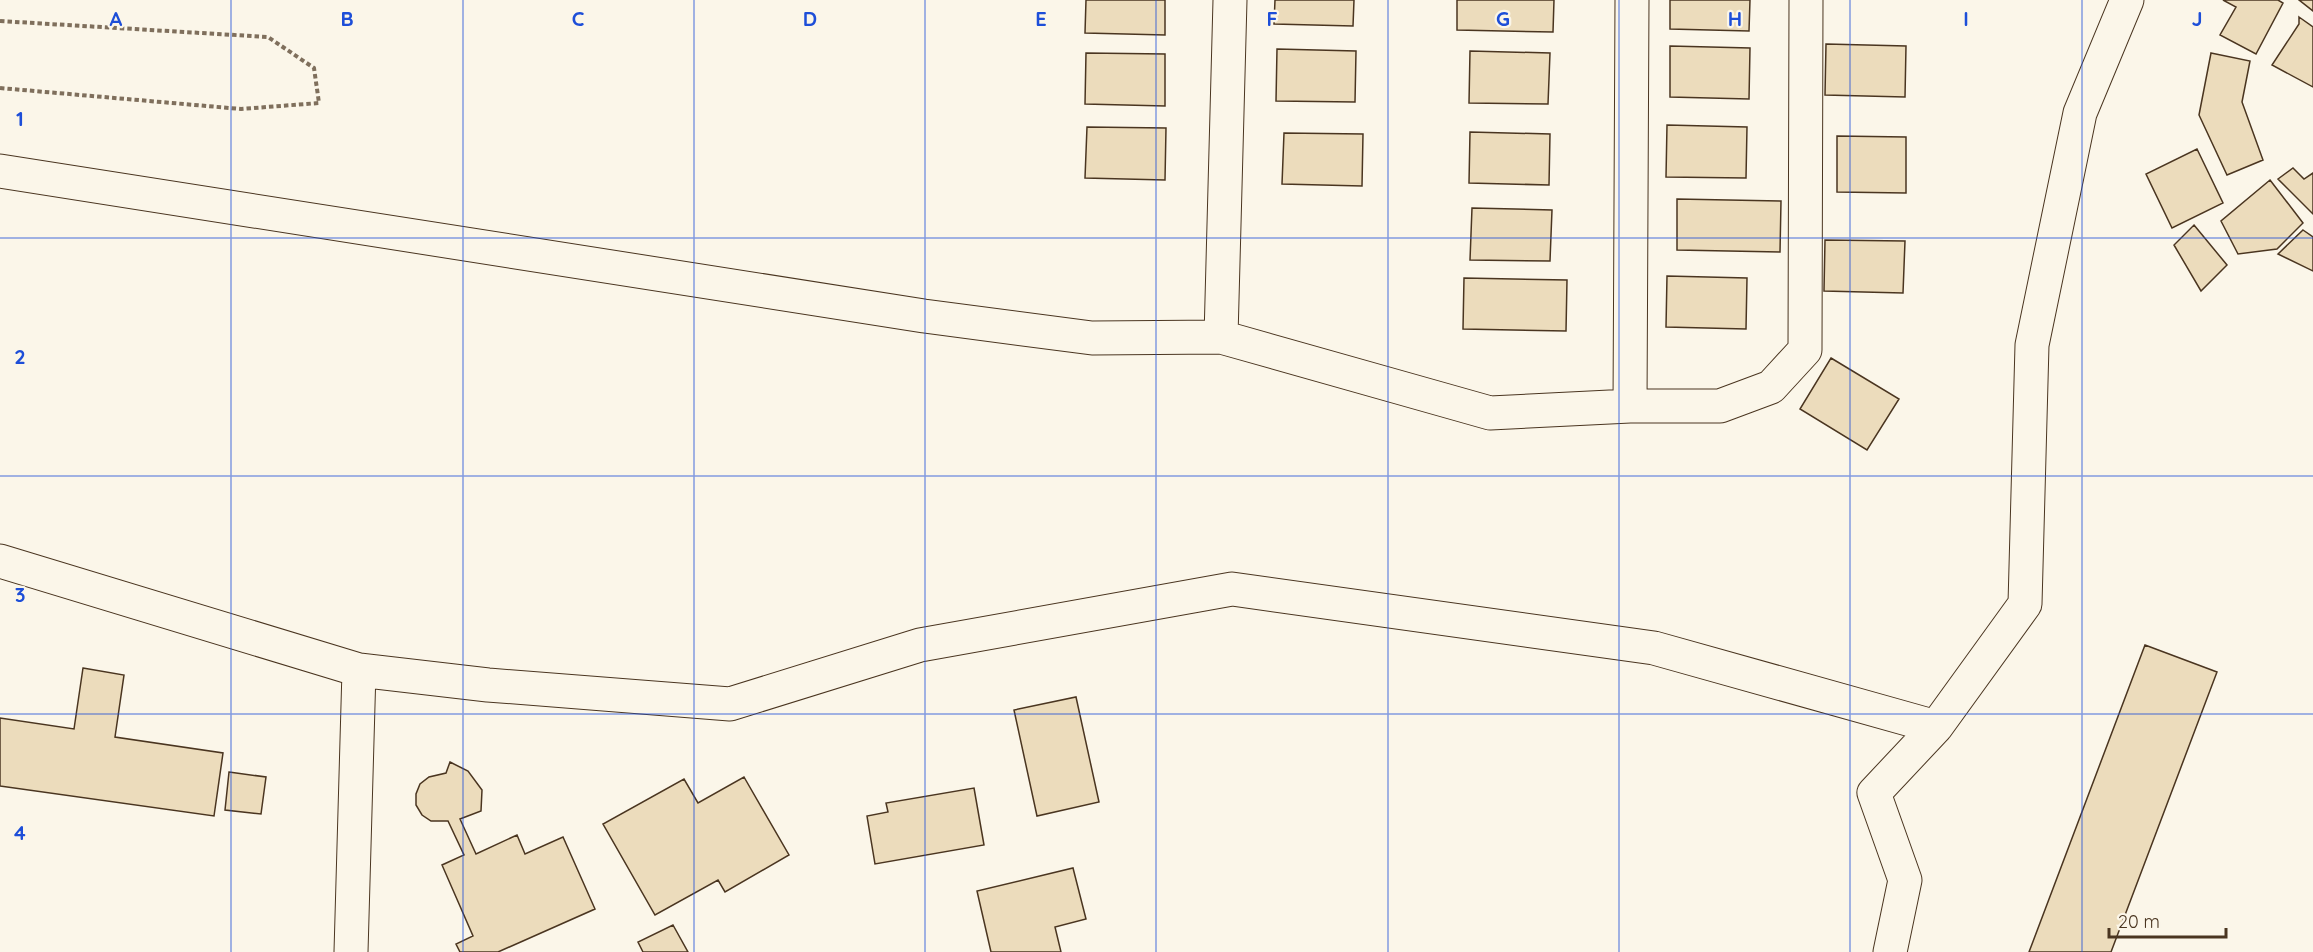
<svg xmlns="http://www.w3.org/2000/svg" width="2313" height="952" viewBox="0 0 2313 952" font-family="Quicksand,sans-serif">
  <rect width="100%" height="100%" fill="#fbf6e9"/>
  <path fill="#ecdcbc" stroke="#4a3520" stroke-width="1.5" d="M1086,0H1165V35L1085,33Z
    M1275,0H1354L1353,26L1274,24Z
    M1457,0H1554L1553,32L1457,30Z
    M1670,0H1750L1749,31L1670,29Z
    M2223,0H2278L2283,3L2256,54L2220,35L2236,7Z
    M2299,0H2313V11Z
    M2299,17L2313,27V87L2272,65L2299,24Z
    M1826,44L1906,46L1905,97L1825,95Z
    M1670,46L1750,48L1749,99L1670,97Z
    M1277,49L1356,51L1355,102L1276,101Z
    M1470,51L1550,53L1548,104L1469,103Z
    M1086,53L1165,54V106L1085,104Z
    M2211,53L2250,61L2242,102L2263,160L2227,175L2199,115Z
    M1667,125L1747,127L1746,178L1666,177Z
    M1087,127L1166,128L1165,180L1085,178Z
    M1470,132L1550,134L1549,185L1469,183Z
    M1284,133L1363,134L1362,186L1282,184Z
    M1837,136L1906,137V193L1837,192Z
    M2197,149L2223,203L2172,228L2146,174Z
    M2293,168L2304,179L2313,173V214L2278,179Z
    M2270,180L2303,223L2277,249L2238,254L2221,221Z
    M1677,199L1781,201L1780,252L1677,250Z
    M1472,208L1552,210L1550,261L1470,260Z
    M2194,225L2227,265L2201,291L2174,245Z
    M2303,230L2313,237V271L2278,254Z
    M1825,240L1905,241L1903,293L1824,291Z
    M1667,276L1747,278L1746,329L1666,327Z
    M1464,278L1567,280L1566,331L1463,329Z
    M1831,358L1899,399L1867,450L1800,409Z
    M2145,645L2217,672L2111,952H2029Z
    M83,668L124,675L115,737L223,753L214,816L0,786V718L74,729Z
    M1076,697L1099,802L1037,816L1014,710Z
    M450,762L468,771L482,790L481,811L460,819L476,854L517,835L525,854L563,837L595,909L498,952H460L456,944L473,936L442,865L464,855L448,821H431L422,815L416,805V794L420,784L429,777L446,773Z
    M229,772L266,777L261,814L225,810Z
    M744,777L789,855L725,892L718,880L655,915L603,824L684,779L698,803Z
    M974,788L984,845L875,864L867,816L888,812L886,803Z
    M1073,868L1086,919L1055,927L1061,952H991L977,891Z
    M673,925L688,952H643L638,942Z"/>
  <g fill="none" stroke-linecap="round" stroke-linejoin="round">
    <g stroke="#4a3520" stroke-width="35">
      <path id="street" d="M0,171L924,316L1092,338L1221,337L1490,413L1630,406H1720L1771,387L1805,350L1806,0
        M1221,337L1230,0
        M1630,406L1632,0
        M0,561L359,670L488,685L730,704L920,645L1232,589L1654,648L1936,727L2025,604L2032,345L2080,113L2127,0
        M351,952L359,670
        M1890,952L1905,880L1874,793L1936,727"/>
    </g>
    <path stroke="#7f6f5c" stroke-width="4" stroke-dasharray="4.5 3" stroke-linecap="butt" d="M0,21L268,37L314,68L319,103L241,109L0,88"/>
    <use href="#street" stroke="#fbf6e9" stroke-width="33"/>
  </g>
  <path fill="none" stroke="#1d4ed8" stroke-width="1.5" stroke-opacity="0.55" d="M231,0V952M463,0V952M694,0V952M925,0V952M1156,0V952M1388,0V952M1619,0V952M1850,0V952M2082,0V952M0,238H2313M0,476H2313M0,714H2313"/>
  <g font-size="20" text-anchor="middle" font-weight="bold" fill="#1d4ed8" stroke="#fbf6e9" stroke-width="4.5" stroke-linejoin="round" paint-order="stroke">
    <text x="116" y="26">A</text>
    <text x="347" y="26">B</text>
    <text x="578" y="26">C</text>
    <text x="810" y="26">D</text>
    <text x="1041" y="26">E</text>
    <text x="1272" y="26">F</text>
    <text x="1503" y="26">G</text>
    <text x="1735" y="26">H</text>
    <text x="1966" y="26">I</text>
    <text x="2197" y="26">J</text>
    <text x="20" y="126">1</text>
    <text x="20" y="364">2</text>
    <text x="20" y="602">3</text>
    <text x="20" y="840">4</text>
  </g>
  <path d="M2109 928v9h117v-9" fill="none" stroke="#4a3520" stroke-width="3"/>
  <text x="2118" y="928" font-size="18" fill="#4a3520" stroke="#fbf6e9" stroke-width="4.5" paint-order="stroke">20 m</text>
</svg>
